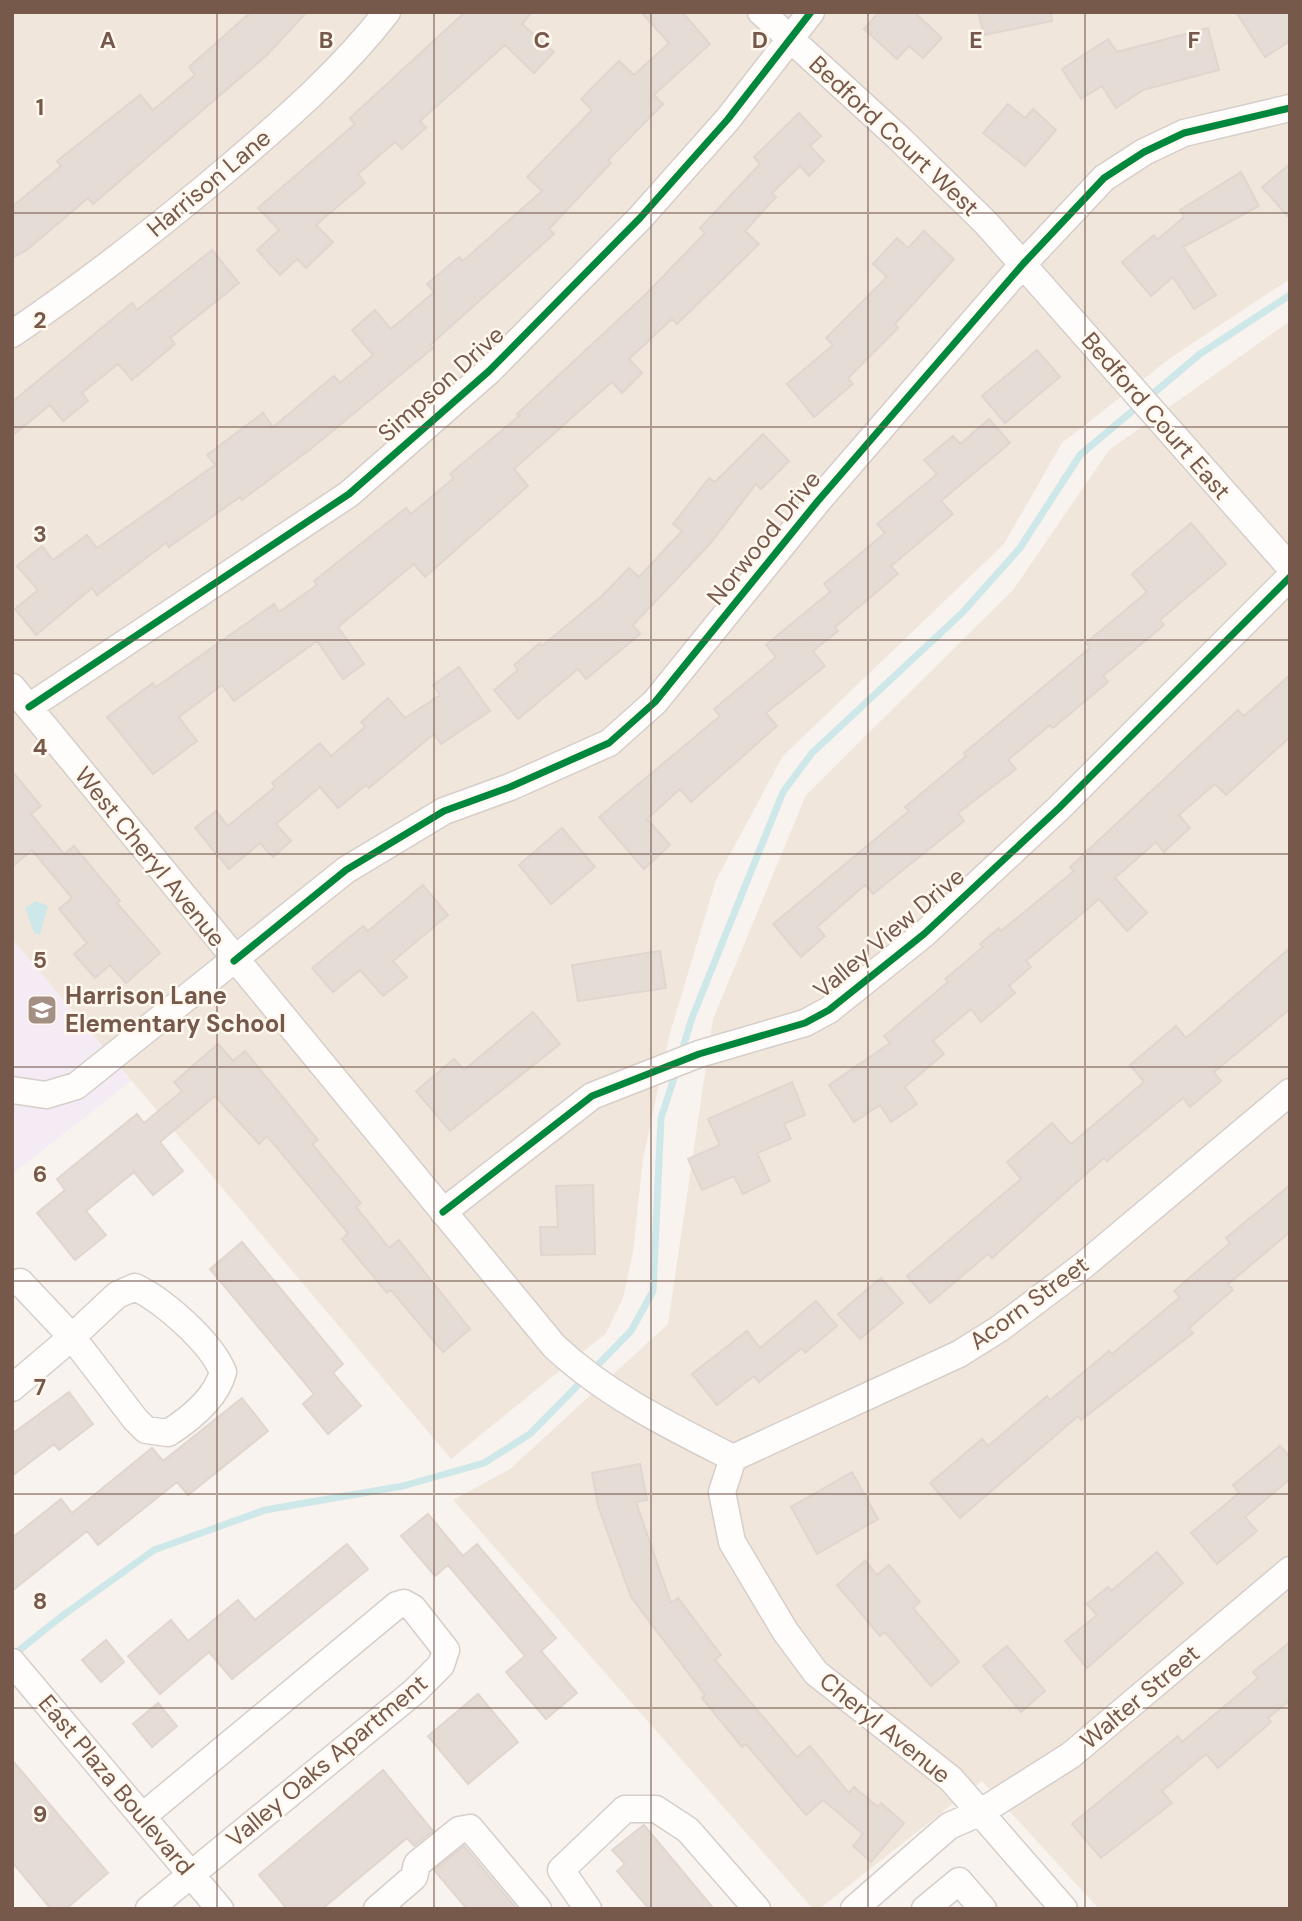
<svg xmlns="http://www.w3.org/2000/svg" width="1302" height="1921" viewBox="0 0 1302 1921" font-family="'DM Sans',sans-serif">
  <rect width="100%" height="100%" fill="#f8f3ee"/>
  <path fill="#f1e6db" d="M12,12H1290V279L1173,356L1062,443L1004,544L783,756L716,880L670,1033L643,1159L633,1252L623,1298L606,1333L451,1459L12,939Z
    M1290,321V1909H1099L982,1781L819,1909H813L453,1500L510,1469L668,1324L713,1019L806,795L1013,590L1109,450Z"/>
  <path fill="#f4ebf4" d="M12,939L131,1081L12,1174Z"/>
  <path fill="#cee8e9" d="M36,901L48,906L40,935L34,933L25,908Z"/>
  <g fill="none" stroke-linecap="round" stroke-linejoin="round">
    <path stroke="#cee8e9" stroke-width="7" d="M681,1054L692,1018L783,792L812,753L962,613L1020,548L1080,455L1200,354L1290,295
      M12,1656L62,1616L154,1550L265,1510L403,1486L484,1463L530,1434L631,1331L653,1291L661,1118L676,1072"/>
  </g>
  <path fill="#e5dcd5" stroke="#e1d6cf" stroke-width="2" d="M251,12H307L267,55L93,204L88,198L27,250L12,258V207L61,166L57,161L140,95L153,110L195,75L189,67Z
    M465,12H532L522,24L554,52L534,73L505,45L420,121L426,128L402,149L395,142L358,174L365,183L316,225L333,242L306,268L297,259L280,275L257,250L279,230L258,208L355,124L350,118Z
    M641,12H682L710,44L654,95L663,104L608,160L611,163L549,229L554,234L430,345L433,348L312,448L242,500L240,497L169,547L166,543L97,595L92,588L36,635L15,609L38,590L17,566L42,546L53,560L87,535L97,548L215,465L207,455L263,413L273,427L334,376L340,383L373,355L352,330L375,310L391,329L434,292L427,284L459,257L463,261L542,191L527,177L592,110L581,99L619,61L634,75L669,43Z
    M879,12H914L942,38L923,58L909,46L897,59L864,29Z
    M978,12H1051L1052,21L984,35Z
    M1236,12H1290V41L1265,57Z
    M1208,28L1219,70L1143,90L1116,108L1102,86L1081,99L1062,69L1108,39L1117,52Z
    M1008,104L1025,118L1033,109L1056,130L1025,166L983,133Z
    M799,113L821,136L810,146L824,161L809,176L800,166L772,193L776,197L745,231L759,244L677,324L672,319L629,359L642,373L622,393L612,382L514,469L528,486L425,577L414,564L338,627L364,664L343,679L317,641L234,701L222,685L179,717L197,741L153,774L107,717L153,683L156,687L274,604L279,612L317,585L314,581L406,508L411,514L454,478L450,474L519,416L517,414L647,293L705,233L700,228L760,164L754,157Z
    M1290,164V219L1262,187Z
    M1241,172L1259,206L1183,247L1216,295L1194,309L1173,277L1151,296L1122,262L1154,235L1157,240L1184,217L1180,210Z
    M924,231L954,259L895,324L898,328L848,378L853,384L814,417L787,384L833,345L826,338L887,277L873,264L897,238L908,248Z
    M212,250L239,283L170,338L175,344L132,380L118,364L82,393L88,401L63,421L50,405L12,436V402L132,303L137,310Z
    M1037,350L1060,377L1005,423L982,396Z
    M989,419L1010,443L941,501L953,514L891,566L898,574L835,627L838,631L813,651L825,666L766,713L777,726L691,802L680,789L647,819L670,845L644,869L599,817L720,716L714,709L776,657L766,645L830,592L824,584L885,533L877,524L937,474L924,460L953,436L960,444Z
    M763,434L789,461L761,489L756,484L709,545L633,625L640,634L586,679L578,669L518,719L494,690L518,670L514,665L540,643L542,646L603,595L629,568L639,577L682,531L673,524L709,478L715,482Z
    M1191,523L1226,564L1160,620L1164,625L1103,676L1108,682L1053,728L1050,725L1008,760L1016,769L958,813L964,821L873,894L865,885L817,927L825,936L801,957L773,924L909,811L905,807L966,756L964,753L1090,648L1086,643L1147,592L1132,574Z
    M459,667L490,711L441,744L434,734L369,788L366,785L338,808L320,787L276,824L291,841L273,857L260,843L229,869L195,828L216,811L228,826L275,787L272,783L320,743L331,756L365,727L361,722L388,698L405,718L440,695L433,685Z
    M1290,675V737L1226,795L1215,784L1179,815L1190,828L1164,852L1156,842L1115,878L1147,913L1127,931L1099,899L1026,961L1031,967L1009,986L1015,993L981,1022L971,1009L933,1041L944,1054L905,1087L917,1104L891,1122L880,1105L854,1122L829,1085L890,1043L884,1036L948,982L945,979L983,947L980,944L999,928L1001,931L1074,871L1070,867L1238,710L1244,716Z
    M12,771L41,806L31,814L64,854L74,846L120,901L117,903L160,953L126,983L110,965L95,978L74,954L87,943L59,909L72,898L32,850L12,867Z
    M562,828L595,867L551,904L519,865Z
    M423,885L448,915L393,961L407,977L383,996L360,970L333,992L312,968L363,926L368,931Z
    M1290,948V1009L1214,1072L1221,1081L1190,1107L1183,1098L1107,1161L1104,1158L992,1258L988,1254L930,1303L907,1276L1021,1179L1007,1162L1052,1123L1071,1144L1144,1082L1130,1065L1176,1026L1186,1038Z
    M660,951L666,988L578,1001L572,965Z
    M533,1012L560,1044L450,1131L416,1091L454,1059L464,1070Z
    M218,1044L233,1061L245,1051L318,1140L312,1144L361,1203L356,1207L389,1248L399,1240L470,1329L443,1352L391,1290L387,1293L342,1239L348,1233L267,1136L259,1144L215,1096L160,1142L183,1171L153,1195L134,1172L86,1211L106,1235L75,1260L37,1213L65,1190L57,1179L137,1114L144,1123L182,1091L174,1082Z
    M792,1082L805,1115L784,1124L791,1139L757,1153L770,1181L743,1194L734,1176L702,1190L688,1159L720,1145L708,1119Z
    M593,1185L595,1254L541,1255L540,1227H558L556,1186Z
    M1290,1185V1232L1228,1284L1233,1290L1189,1328L1193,1333L1081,1420L1078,1416L960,1518L930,1483L982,1439L988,1446L1047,1396L1050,1400L1109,1351L1112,1354L1180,1297L1174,1291L1230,1243L1226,1238Z
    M242,1242L343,1364L333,1373L361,1406L328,1434L303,1404L314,1394L210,1269Z
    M881,1278L903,1303L860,1339L838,1314Z
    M816,1301L837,1326L805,1353L802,1348L759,1382L754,1376L717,1405L692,1374L747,1331L760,1348Z
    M69,1392L93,1424L59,1450L54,1444L12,1476V1434Z
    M242,1398L268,1431L188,1495L177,1482L98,1545L87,1531L12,1591V1538L61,1499L72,1513L152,1448L163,1461Z
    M1280,1446L1290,1457V1479L1245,1517L1257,1531L1217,1564L1191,1533L1239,1493L1233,1485Z
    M640,1464L647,1500L636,1502L671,1603L678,1598L721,1655L715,1660L797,1757L810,1746L849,1793L854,1787L878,1807L881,1803L904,1823L871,1862L853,1846L863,1834L823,1800L806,1815L746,1744L742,1747L702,1698L705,1695L631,1597L598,1506L592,1473Z
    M852,1472L878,1519L817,1554L791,1507Z
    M428,1514L463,1556L477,1544L556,1638L541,1651L577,1693L546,1719L506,1672L525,1656L448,1565L435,1576L401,1536Z
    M347,1544L368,1569L232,1679L209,1652L160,1694L128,1656L171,1620L188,1641L238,1600L255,1620Z
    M1157,1552L1183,1583L1087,1668L1065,1641L1097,1615L1087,1604L1108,1587L1111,1591Z
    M865,1561L877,1575L889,1565L920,1602L913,1608L959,1662L931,1686L885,1632L880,1636L837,1585Z
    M106,1640L124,1662L101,1682L82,1660Z
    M1290,1642V1700L1268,1718L1271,1722L1218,1768L1206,1754L1162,1791L1172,1803L1101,1858L1072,1824L1178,1736L1182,1742L1258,1678L1253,1672Z
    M1007,1646L1045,1691L1021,1712L983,1666Z
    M478,1694L518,1742L468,1784L428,1736Z
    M158,1703L177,1726L152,1747L133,1724Z
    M12,1760L108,1873L66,1909H51L12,1862Z
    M383,1770L433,1831L414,1846L407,1838L322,1909H287L259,1875Z
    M644,1825L714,1909H649L617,1871L625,1864L612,1850Z
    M464,1846L517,1909H467L434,1870Z"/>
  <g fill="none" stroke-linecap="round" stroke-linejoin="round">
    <g stroke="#d6ceca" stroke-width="29">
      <path id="minor" d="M761,12L900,139L986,223L1290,567
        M12,334C89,282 161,225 232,165C287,118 342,70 387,12
        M12,687L554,1346C606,1395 670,1426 733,1458
        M29,707L349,494L489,371L640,218L728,119L811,12
        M12,1090L46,1095L76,1086L346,870L444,811L510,787L609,743L655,702L817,502L1023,264L1104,178L1144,152L1184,133L1290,108
        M443,1212L592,1096L699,1054L805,1023L829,1010L924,934L1059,808L1290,577
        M135,1287C164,1301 211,1342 223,1372C216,1399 190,1419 168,1433L146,1430L135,1419L72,1337L117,1295Z
        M12,1388L72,1337L20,1282
        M733,1458L959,1354L999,1329L1084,1265L1290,1092
        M733,1458L722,1492L732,1542L785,1631L816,1673L951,1779L1064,1909
        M12,1662L220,1909
        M143,1816L397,1605L404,1603L413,1608L446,1650L441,1665L415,1691L149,1909
        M377,1909L414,1877L417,1864L459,1830L470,1828L538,1909
        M588,1909L561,1870L625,1809H656L688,1830L757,1909
        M854,1909L949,1826L981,1812L1071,1755L1290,1570
        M925,1909L959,1881L983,1909"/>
    </g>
    <use href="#minor" stroke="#fefdfc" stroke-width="26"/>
    <g stroke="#fff8ef" stroke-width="11">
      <path id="cycleway" d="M29,707L349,494L489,371L640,218L728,119L811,12
        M234,961L346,870L444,811L510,787L609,743L655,702L817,502L1023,264L1104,178L1144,152L1184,133L1290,108
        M443,1212L592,1096L699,1054L805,1023L829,1010L924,934L1059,808L1290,577"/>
    </g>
    <use href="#cycleway" stroke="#00873e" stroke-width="7"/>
  </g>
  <path fill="none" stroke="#77594c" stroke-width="2" stroke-opacity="0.55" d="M217,12V1909M434,12V1909M651,12V1909M868,12V1909M1085,12V1909M12,213H1290M12,427H1290M12,640H1290M12,854H1290M12,1067H1290M12,1281H1290M12,1494H1290M12,1708H1290"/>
  <defs>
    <g id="school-square" transform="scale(1.575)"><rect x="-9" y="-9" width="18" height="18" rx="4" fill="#a48f85" stroke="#fff8ef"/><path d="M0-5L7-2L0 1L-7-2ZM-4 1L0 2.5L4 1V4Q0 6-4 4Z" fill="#fff"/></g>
  </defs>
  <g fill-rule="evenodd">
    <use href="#school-square" x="42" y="1010"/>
  </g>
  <g text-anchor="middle" stroke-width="5" stroke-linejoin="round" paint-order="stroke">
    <g font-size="24" fill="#77594c" stroke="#fff8ef">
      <text transform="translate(894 136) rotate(43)" y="8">Bedford Court West</text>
      <text transform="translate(209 183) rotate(-40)" y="8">Harrison Lane</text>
      <text transform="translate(441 384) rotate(-42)" y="8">Simpson Drive</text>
      <text transform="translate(1156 416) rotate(49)" y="8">Bedford Court East</text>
      <text transform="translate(764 538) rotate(-51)" y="8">Norwood Drive</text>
      <text transform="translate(150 857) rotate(51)" y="8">West Cheryl Avenue</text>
      <text transform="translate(889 933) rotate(-40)" y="8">Valley View Drive</text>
      <text transform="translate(1029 1303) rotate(-36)" y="8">Acorn Street</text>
      <text transform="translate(1140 1697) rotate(-40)" y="8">Walter Street</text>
      <text transform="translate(885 1728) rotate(39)" y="8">Cheryl Avenue</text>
      <text transform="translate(327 1761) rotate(-40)" y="8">Valley Oaks Apartment</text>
      <text transform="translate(116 1785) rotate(50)" y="8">East Plaza Boulevard</text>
    </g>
    <g font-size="24" font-weight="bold" fill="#77594c" stroke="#fff8ef" text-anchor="start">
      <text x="65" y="1004">Harrison Lane<tspan x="65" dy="28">Elementary School</tspan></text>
    </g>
  </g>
  <g font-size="23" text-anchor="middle" font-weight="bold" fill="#77594c" stroke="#fff8ef" stroke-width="5" stroke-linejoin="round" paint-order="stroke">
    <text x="108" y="48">A</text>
    <text x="326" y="48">B</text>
    <text x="542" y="48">C</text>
    <text x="760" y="48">D</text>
    <text x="976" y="48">E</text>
    <text x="1194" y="48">F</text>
    <text x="40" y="115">1</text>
    <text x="40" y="328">2</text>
    <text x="40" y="542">3</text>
    <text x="40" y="755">4</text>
    <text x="40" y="968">5</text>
    <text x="40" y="1182">6</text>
    <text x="40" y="1395">7</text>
    <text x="40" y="1609">8</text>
    <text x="40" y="1822">9</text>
  </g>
  <rect width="1302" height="1921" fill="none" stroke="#77594c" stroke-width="28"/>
</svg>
